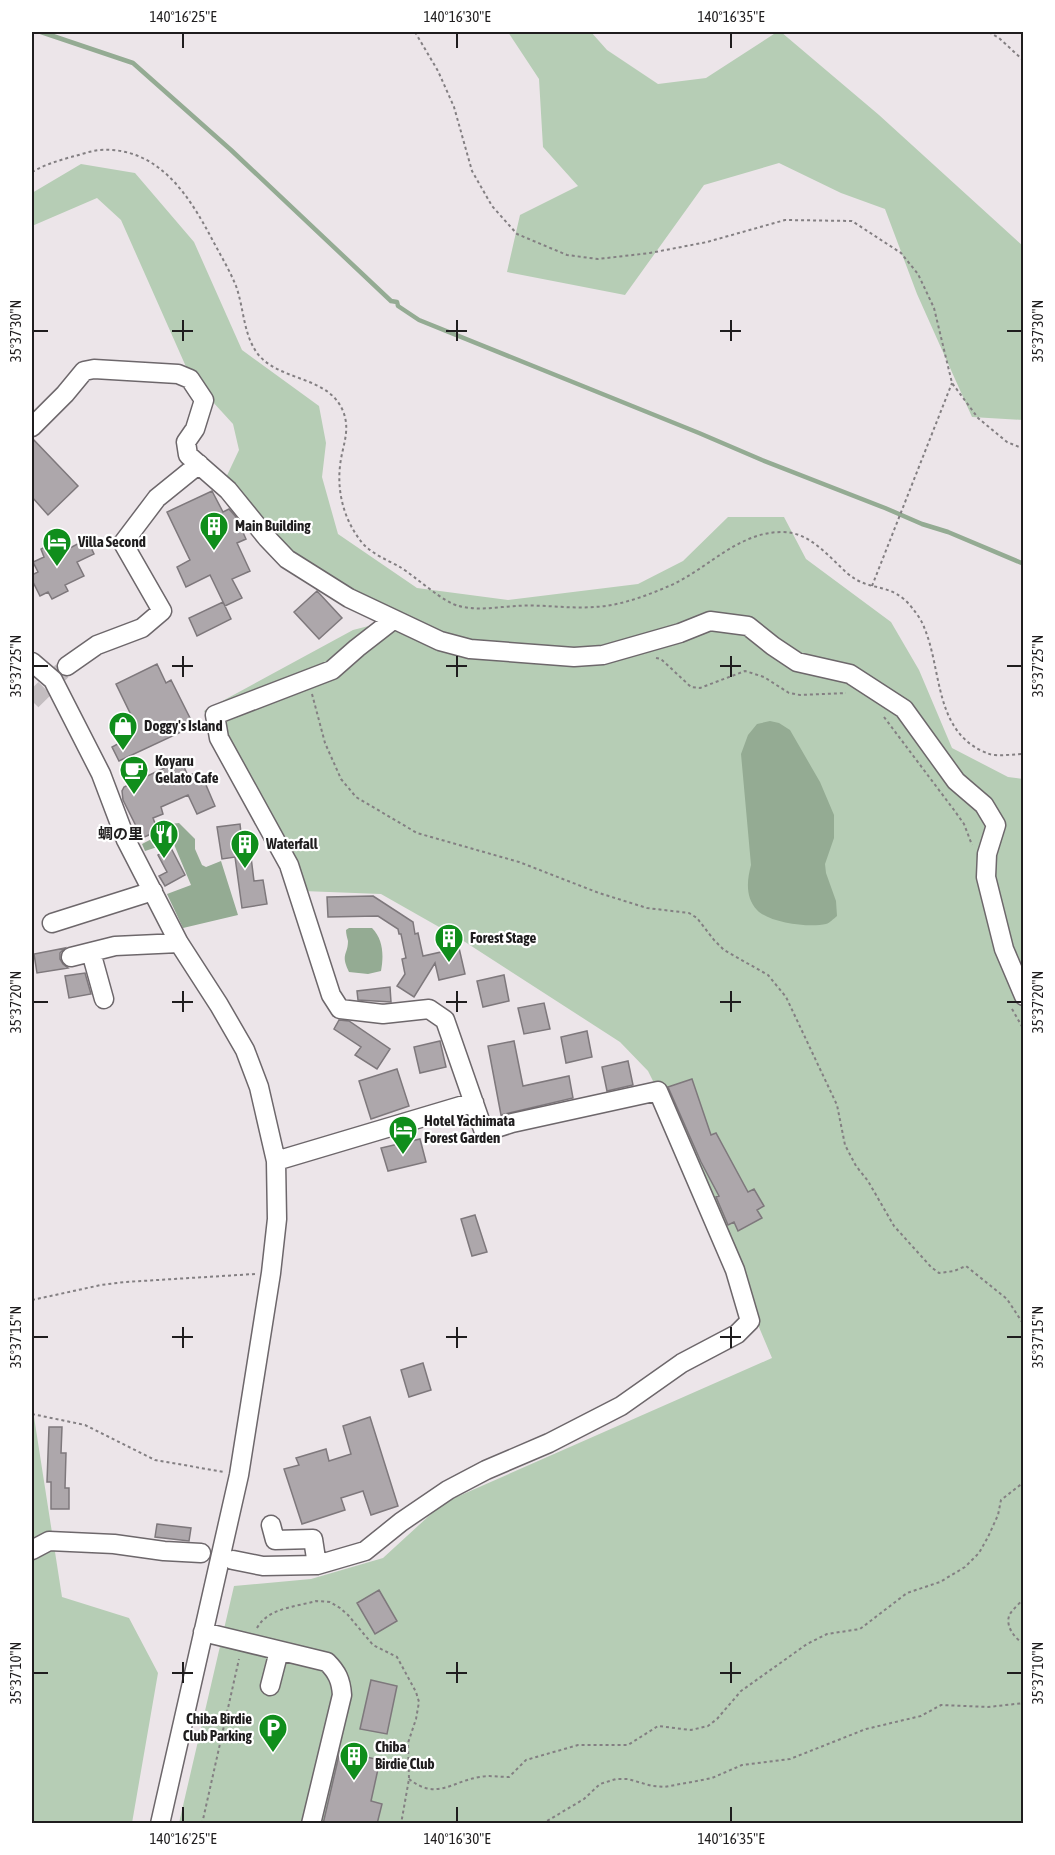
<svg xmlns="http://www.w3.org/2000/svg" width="1055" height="1855" viewBox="0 0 1055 1855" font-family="'Asap Condensed','Noto Sans JP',sans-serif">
  <rect width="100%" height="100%" fill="#ece5e9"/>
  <path fill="#b6cdb5" d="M508,32H591L607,50L658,84L706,78L777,32H781L879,115L1023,246V420L972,417L917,294L885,209L841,193L779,163L704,185L625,295L507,272L520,215L578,186L543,147L539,79Z
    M81,164L135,173L194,242L242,350L319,406L326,443L322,477L338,534L417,588L508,600L638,584L683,561L728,517H784L806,559L891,622L919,670L952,748L1008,777L1023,779V1823H179L234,1586L311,1579L383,1558L443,1503L772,1358L668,1111L648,1071L620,1042L462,940L381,894L303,891L204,711L353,630L392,620L278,553L223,484L239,450L233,424L191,378L121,220L97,198L32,226V193Z
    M32,1404L62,1597L129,1618L158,1673L132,1823H32Z"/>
  <path fill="#94ab93" d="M770,721L779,723L790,730L820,782L834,815V838L825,864L826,873L836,901L837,916C833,919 830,923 826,924C810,928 769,923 757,910C745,897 747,880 751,865L741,754L748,735L757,724Z
    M179,823L195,839V849L202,865L206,867L221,861L238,915L183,928L167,894L191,885L173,842L145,851L142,844L165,832L170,824Z
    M349,928H372C383,939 384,955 381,971L368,974L349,972C340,954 348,955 348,941C347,937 346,934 346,930Z"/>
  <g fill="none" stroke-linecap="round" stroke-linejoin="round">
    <path stroke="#94ab93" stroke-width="4.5" d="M41,32L133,63L231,150L391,301L397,302L398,306L419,320L699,433L762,460L885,508L922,524L948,532L1024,564"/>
  </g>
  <path fill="#ada7ab" stroke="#7e787c" stroke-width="1.5" d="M32,438L78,486L48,515L32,497Z
    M212,491L223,512L229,509L236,517L246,539L237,543L250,571L232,579L242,598L225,606L210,575L186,587L177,567L190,560L167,512Z
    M64,537L70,548L87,539L94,554L77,562L84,576L65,585L68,591L52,599L48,592L40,596L32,580V575L38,572L33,562L44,557L41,549Z
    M317,591L342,618L319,639L294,612Z
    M223,602L231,619L197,636L189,618Z
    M157,664L166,683L171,680L194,726L119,761L112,747L125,740L116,722L131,715L116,684Z
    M181,760L188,776L200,771L215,806L197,814L188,795L161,807L163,814L153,818L158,831L142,838L123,800L122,791L124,787Z
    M240,824L242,842L249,841L254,881L263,880L267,904L242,908L235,857L222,859L217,827Z
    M171,848L185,875L165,886L159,876L167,872L158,855Z
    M373,896L413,922L415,934L418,933L423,956L459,948L465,974L439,980L435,963L414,997L397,986L405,974L402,959L406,958L401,934H399L398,929L378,916L328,917L327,897Z
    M65,948L60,953V959L63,964L68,968L37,973L34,954Z
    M85,973L91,994L69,998L65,976Z
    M504,975L509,1001L483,1007L477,981Z
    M390,987L391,1002L358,1000L357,991Z
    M544,1003L550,1029L524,1034L518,1008Z
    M339,1020L349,1021L390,1049L377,1069L355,1055L361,1047L334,1029Z
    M587,1031L592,1057L566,1063L561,1037Z
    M440,1041L446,1067L420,1073L414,1047Z
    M514,1041L523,1086L569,1076L573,1098L501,1115L488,1046Z
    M628,1061L633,1085L607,1091L602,1067Z
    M397,1069L409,1106L371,1119L359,1081Z
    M692,1079L711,1135L716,1133L748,1192L754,1189L764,1206L757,1210L762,1218L738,1231L734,1222L728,1225L716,1197L719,1196L701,1162L668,1087Z
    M420,1139L426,1162L388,1171L381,1148Z
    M475,1215L487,1252L472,1256L461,1219Z
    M423,1363L431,1390L409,1397L401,1370Z
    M370,1417L398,1506L371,1515L363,1491L341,1498L345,1510L302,1524L284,1469L299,1465L296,1458L326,1449L329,1461L351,1454L343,1426Z
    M49,1427H62L61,1453H66L65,1488H69V1509H51V1482H47Z
    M157,1524L191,1528L189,1541L155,1537Z
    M379,1590L397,1621L375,1634L357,1603Z
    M371,1680L397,1686L387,1734L360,1729Z
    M340,1751L380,1760L371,1801L382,1804L377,1824H323Z"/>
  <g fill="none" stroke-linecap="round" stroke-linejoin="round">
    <path stroke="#c3bdc0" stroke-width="18" stroke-dasharray="18 9" stroke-linecap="butt" d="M32,701L62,671"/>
    <g stroke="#6d676b" stroke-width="21">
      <path id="minor" d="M32,427L65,394L84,371L94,369L178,374L190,379L204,400L195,429L186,442L188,455L228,490L267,538L287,559L349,598L440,641L470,649L574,657L603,655L680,633L710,621L748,626L773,646L797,662L850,674L904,709L956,781L984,805L996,825L987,854L986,877L1004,949L1024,996
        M32,662L53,680L101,774L126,840L179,943L219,1005L245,1050L259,1087L276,1161L277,1219L271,1273L239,1475L160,1824
        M67,666L97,645L142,628L162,611L123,543L157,498L199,464
        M52,923L153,891
        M91,952L104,999
        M71,957L115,946L179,943
        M276,1161L474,1102
        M271,1525L275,1540L313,1539L317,1565
        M32,1550L49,1541L114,1544L164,1551L201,1553
        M233,1560L263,1566L317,1565L365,1551L401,1522L448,1490L486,1470L549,1443L621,1406L682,1363L737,1334L750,1321L735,1270L658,1091L512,1123L484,1132L445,1020L429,1009L383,1014L340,1009L331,995L289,865L219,738L215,715L332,670L357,648L393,620
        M203,1632L327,1662C337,1672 341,1680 342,1695L311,1824
        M270,1686L279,1651"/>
    </g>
    <path stroke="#837f82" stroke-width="2" stroke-dasharray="3 3" stroke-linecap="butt" d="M415,32L438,71L454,107L472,171L492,206L517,234L567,255L598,259L650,253L707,242L785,220L852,221L901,253L918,274L934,308L952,383L978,418L1007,442L1024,449
      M989,32L999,38L1024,61
      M32,172C44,165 57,161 71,157C80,155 90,151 99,150C158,146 189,195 213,241C221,256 230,271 236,286C244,308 243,333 257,353C279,382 328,375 343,411C351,431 342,446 340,466C337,492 344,519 360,540C368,552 387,560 400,567C416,577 444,603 459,606C478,611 497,607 516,606C541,604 568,609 594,607C619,606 646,596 669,586C707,570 737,532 782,532C810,532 828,556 847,573C871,594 891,580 913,609C917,614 922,621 924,627C942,669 934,728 982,751C987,753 990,755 995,755C1004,756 1014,754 1024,754
      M872,586L952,383
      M656,658L661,659L691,687L700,688L745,671L764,677L789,693L800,695L846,693
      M312,694L325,743L341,779L356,797L417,833L519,862L599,893L647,908L689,913L697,918L714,940L724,950L768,975L786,997L837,1105L845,1145L856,1166L868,1181L894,1226L931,1267L939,1273L954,1271L966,1266L1007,1299L1024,1325
      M884,717L954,810L964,824L972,845
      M1012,1009L1024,1030
      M32,1300L101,1285L125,1282L255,1274
      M32,1414L85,1425L155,1460L224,1472
      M1024,1598C1020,1603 1013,1609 1010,1614C1004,1625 1015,1639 1024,1644
      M257,1628C268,1608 295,1607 316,1601L330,1602L340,1608L348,1615L373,1645L397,1657L416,1692L419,1702L416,1719L408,1743L409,1779L401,1824
      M409,1779C437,1801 452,1781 480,1777C489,1775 499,1777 509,1777L526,1760L578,1745H628L658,1726L691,1730L708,1726L717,1719L741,1691L807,1644L827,1634L860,1629L907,1593L940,1582L965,1567L979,1553L988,1537L998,1515L1001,1500L1024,1482
      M202,1824L239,1659
      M542,1824L584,1799L600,1784L616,1779H628L652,1786L664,1787L697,1781L712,1778L742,1765L790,1759L866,1729L921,1716L941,1705L988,1707L1024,1703"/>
    <use href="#minor" stroke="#fff" stroke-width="18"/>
  </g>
  <path fill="none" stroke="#1f1d1e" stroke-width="2" d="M183,33V48M457,33V48M731,33V48M183,320V341M457,320V341M731,320V341M33,331H48M172,331H193M446,331H467M720,331H741M1007,331H1022M183,656V677M457,656V677M731,656V677M33,666H48M172,666H193M446,666H467M720,666H741M1007,666H1022M183,991V1012M457,991V1012M731,991V1012M33,1002H48M172,1002H193M446,1002H467M720,1002H741M1007,1002H1022M183,1327V1348M457,1327V1348M731,1327V1348M33,1337H48M172,1337H193M446,1337H467M720,1337H741M1007,1337H1022M183,1662V1683M457,1662V1683M731,1662V1683M33,1673H48M172,1673H193M446,1673H467M720,1673H741M1007,1673H1022M183,1807V1822M457,1807V1822M731,1807V1822"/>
  <defs>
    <g id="building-pin" transform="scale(1.5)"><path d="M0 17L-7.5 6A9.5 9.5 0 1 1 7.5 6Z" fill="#108e1c" stroke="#fff"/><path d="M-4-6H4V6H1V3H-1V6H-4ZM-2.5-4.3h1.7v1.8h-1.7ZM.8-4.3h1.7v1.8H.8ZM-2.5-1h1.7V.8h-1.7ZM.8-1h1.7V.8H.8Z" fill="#fff"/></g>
    <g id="hotel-pin" transform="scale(1.5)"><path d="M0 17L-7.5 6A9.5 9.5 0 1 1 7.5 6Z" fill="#108e1c" stroke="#fff"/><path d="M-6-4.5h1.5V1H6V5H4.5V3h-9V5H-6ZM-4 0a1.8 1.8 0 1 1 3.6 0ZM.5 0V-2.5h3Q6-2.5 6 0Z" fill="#fff"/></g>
    <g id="shop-pin" transform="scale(1.5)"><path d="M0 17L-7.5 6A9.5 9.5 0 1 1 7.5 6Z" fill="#108e1c" stroke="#fff"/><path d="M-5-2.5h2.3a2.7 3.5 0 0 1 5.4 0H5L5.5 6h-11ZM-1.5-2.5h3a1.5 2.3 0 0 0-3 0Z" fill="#fff"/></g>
    <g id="cafe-pin" transform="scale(1.5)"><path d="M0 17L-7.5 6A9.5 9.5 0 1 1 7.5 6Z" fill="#108e1c" stroke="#fff"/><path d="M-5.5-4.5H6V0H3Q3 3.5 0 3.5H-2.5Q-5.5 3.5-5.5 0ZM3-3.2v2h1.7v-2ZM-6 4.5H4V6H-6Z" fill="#fff"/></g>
    <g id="restaurant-pin" transform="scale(1.5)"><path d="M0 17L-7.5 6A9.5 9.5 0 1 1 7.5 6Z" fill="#108e1c" stroke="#fff"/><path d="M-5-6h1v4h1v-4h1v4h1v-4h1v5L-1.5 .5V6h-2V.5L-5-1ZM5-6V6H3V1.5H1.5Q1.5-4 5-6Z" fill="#fff"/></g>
    <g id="parking-pin" transform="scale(1.5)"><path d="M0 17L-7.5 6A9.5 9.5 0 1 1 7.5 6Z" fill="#108e1c" stroke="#fff"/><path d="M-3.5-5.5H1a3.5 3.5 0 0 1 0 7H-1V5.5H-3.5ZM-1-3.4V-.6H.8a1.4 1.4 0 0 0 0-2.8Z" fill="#fff"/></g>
  </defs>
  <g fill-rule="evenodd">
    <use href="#building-pin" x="214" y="526"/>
    <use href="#hotel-pin" x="57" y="542"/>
    <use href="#shop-pin" x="123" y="726"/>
    <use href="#cafe-pin" x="134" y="770"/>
    <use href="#restaurant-pin" x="164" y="834"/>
    <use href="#building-pin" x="245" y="844"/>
    <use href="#building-pin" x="449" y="938"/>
    <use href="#hotel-pin" x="403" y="1130"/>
    <use href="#parking-pin" x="273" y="1728"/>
    <use href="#building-pin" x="354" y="1756"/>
  </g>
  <g text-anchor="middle" stroke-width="4.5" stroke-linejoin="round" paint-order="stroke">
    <g font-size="15" font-weight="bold" fill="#1f1d1e" stroke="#fff" text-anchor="start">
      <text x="235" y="531">Main Building</text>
      <text x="78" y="547">Villa Second</text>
      <text x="144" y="731">Doggy's Island</text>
      <text x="155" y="766">Koyaru<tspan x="155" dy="17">Gelato Cafe</tspan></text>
      <text x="143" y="839" text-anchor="end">蜩の里</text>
      <text x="266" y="849">Waterfall</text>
      <text x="470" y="943">Forest Stage</text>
      <text x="424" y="1126">Hotel Yachimata<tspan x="424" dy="17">Forest Garden</tspan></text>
      <text x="252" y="1724" text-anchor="end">Chiba Birdie<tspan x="252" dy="17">Club Parking</tspan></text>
      <text x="375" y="1752">Chiba<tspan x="375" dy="17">Birdie Club</tspan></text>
    </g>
  </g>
  <rect width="1055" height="1855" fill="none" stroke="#ffffff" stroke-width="66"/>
  <rect x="33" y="33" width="989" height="1789" fill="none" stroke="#1f1d1e" stroke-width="2"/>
  <g font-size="15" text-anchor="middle" fill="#1f1d1e">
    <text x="183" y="22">140°16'25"E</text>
    <text x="457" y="22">140°16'30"E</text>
    <text x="731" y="22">140°16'35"E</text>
    <text transform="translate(16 331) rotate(-90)" y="5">35°37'30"N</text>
    <text transform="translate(1038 331) rotate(-90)" y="5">35°37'30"N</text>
    <text transform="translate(16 666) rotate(-90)" y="5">35°37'25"N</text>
    <text transform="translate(1038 666) rotate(-90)" y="5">35°37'25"N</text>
    <text transform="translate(16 1002) rotate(-90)" y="5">35°37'20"N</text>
    <text transform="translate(1038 1002) rotate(-90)" y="5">35°37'20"N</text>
    <text transform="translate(16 1337) rotate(-90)" y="5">35°37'15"N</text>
    <text transform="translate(1038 1337) rotate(-90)" y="5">35°37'15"N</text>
    <text transform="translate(16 1673) rotate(-90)" y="5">35°37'10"N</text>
    <text transform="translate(1038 1673) rotate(-90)" y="5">35°37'10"N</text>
    <text x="183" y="1844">140°16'25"E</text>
    <text x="457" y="1844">140°16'30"E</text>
    <text x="731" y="1844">140°16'35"E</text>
  </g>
</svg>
